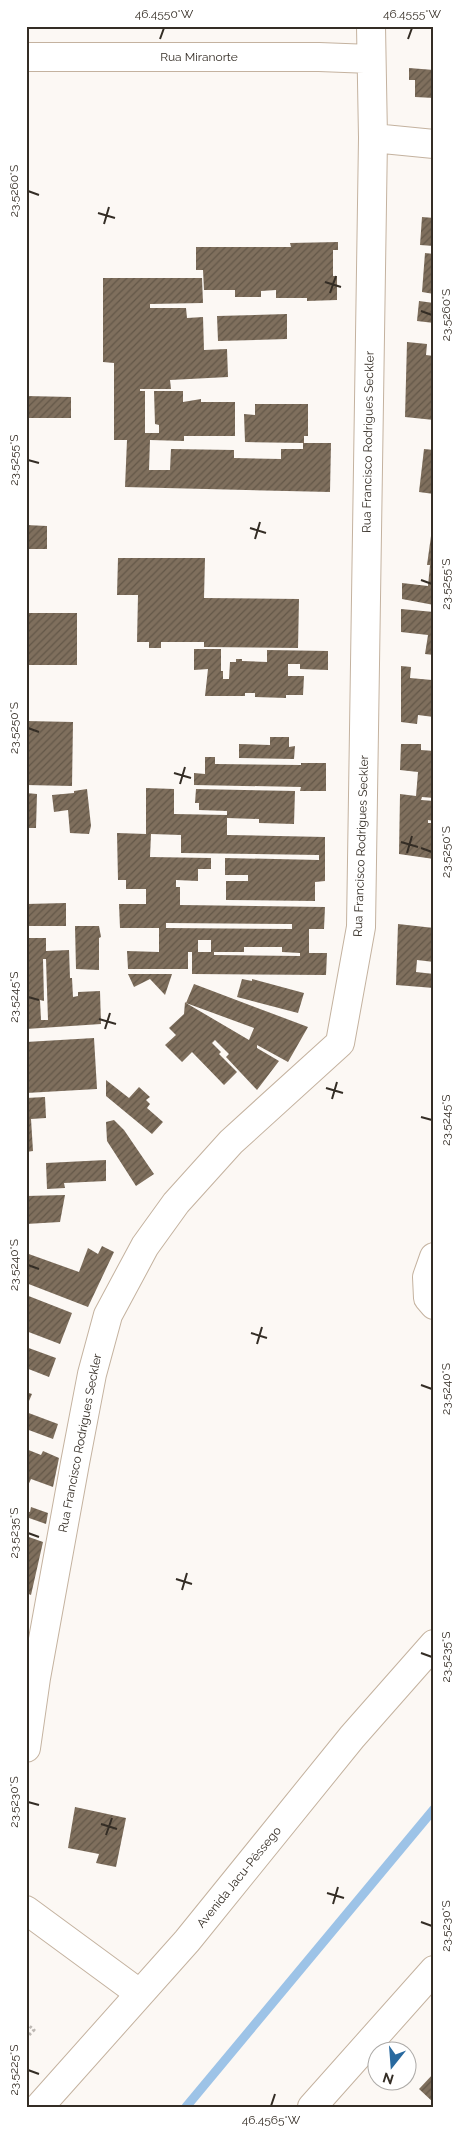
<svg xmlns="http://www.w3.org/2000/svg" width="460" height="2133" viewBox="0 0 460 2133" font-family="Raleway,sans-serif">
  <defs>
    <pattern id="building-hatch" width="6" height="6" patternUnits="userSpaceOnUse" patternTransform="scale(1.25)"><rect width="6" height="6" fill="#7f6f5d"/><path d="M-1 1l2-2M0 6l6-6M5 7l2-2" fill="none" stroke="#635748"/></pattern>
  </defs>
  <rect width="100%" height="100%" fill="#fcf8f4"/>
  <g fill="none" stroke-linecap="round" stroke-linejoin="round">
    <path stroke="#9dc3e7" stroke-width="9" d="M186,2107L434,1809"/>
  </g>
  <path fill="url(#building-hatch)" fill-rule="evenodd" d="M409,68L434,70V98L415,97V80H409Z
    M422,217L434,218V246L420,245Z
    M338,242V250H333V276H337V300L307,301V298H276V290L261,291V297H235V290H204L203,270H196V247H291L290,243Z
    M425,253L434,254V294L422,292Z
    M103,278H202L203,303L150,304V308H186L187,318L203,317L204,350L227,349L228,377L170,380L171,389H140V391H145V433H159V425L155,424L154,391H183V402L201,399V402H235V436H184V441L150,440L149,470H170L171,449L234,450V458L281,459V449H303V443H331L330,492L125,487L127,440H114V363L103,362Z
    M419,301L434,303V323L417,321Z
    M287,314V339L218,341L217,316Z
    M407,342L427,344L426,355L434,356V420L405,417Z
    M26,396L71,397V418H26Z
    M255,404H308V436H304V443L245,442L244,414L255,415Z
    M424,449L434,450V494L419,492Z
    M26,525L47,526V549H26Z
    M431,536L434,537V605L402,599V583L428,586L430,565H427Z
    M118,558H205L204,598L299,599L298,648L204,647V642H161V648H149V642H137L138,595H117Z
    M401,609L434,612V655L425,654L428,635L401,632Z
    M26,613H77V665H26Z
    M194,649H221V671H223V679H229L230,662H236V659H242V661L267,662V650L328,651V670L300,669V664H288V676H304L303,695H286V698L255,697V693H245V696H205L208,669L194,670Z
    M401,666L411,667L410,678L432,680L434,674V717L418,715L417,724L401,722Z
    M26,721L73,722L72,786L26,785Z
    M270,737H289V747L295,746L294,759L239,758V744L270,745Z
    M401,744H421V750L434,751V798L422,797L421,800L434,801V821L428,820V823H434V859L399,854L400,794L416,796L418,772L400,770Z
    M205,757H215V764L301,765V763H326V791H300L301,787L194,785V773L205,774Z
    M146,788L174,789V814L227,815V811L199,810V803H195L196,789L295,791L294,824L259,823V819L227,818V835L325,837V881L315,882V901L226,900V881H248V875H225V858L319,860V855L181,853V835L151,834L150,857L211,858V869H198V881L176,880V887H180V905L325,907L324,929H309V953H327L326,975L192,974V952H188V969H128L127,951L159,952V928H120L119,904H146V889H126V880H118L117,833L146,834ZM166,923L292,924V929L166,928ZM198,940H211V952H198ZM244,947H282V952L300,953V956L214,955V952H244Z
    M87,789L91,826L89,834L70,833L68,810L54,812L52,795L74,793V791Z
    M26,793L37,794L36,828H26Z
    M66,903V926H26V904Z
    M398,924L434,928V962L417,960L416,972L434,974V988L396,985Z
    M75,926H99L101,937L99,938V970L76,969Z
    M26,938H46V951L69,950L70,978H72L73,997L78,996V992L100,991L101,1024L26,1029ZM43,959H46L48,1020H41L40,1000L44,1001Z
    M128,974H172L165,995L150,979L134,987Z
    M242,979L252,981V979L304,993L298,1013L237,997Z
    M194,984L308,1027L288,1062L257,1045V1048L279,1061L257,1090L226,1057L229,1054L215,1040L212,1043L221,1052L219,1054L237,1072L224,1085L192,1052L182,1062L165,1045L176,1035L169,1028L184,1014L185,1002L186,1003ZM186,1003L254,1028L249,1040Z
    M94,1038L97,1089L26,1093V1042Z
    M106,1080L129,1098L139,1087L150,1097L146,1100L150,1104L147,1108L163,1122L152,1134L106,1096Z
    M45,1097L46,1118L31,1119L33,1151L26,1152V1098Z
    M114,1120L124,1130L154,1174L136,1186L107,1141L106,1122Z
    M106,1160V1181L64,1183L65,1188L47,1189L46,1163Z
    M65,1195L60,1222L26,1224V1196Z
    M102,1246L114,1252L88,1307L26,1283V1253L79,1272L88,1248L98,1254Z
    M26,1295L72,1313L60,1344L26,1331Z
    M26,1347L56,1358L49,1377L26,1368Z
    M26,1392L32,1394L26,1408Z
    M26,1412L58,1424L53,1439L26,1429Z
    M26,1449L41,1455L43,1451L59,1458L53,1487L31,1479L26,1490Z
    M31,1507L48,1513L46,1524L29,1518L26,1524V1511L30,1512Z
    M26,1536L43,1542L31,1595L26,1593Z
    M75,1807L126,1818L116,1867L96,1863L99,1854L68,1848Z
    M434,2073V2103L419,2089Z"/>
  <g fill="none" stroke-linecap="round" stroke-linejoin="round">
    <g stroke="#c4b29f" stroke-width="30">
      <path id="minor" d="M26,57H319L371,59
        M373,138L434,144
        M434,1257L427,1277L428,1298L434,1305
        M26,1748L36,1678L75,1463L92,1374L108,1315L145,1246L176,1203L231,1142L340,1043L361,927L373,138L371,26
        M26,1910L139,1993"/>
    </g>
    <g stroke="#c4b29f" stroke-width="30">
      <path id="highway" d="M39,2107L187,1941L352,1737L434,1644
        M312,2107L434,1970"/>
    </g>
    <path stroke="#bdb8b3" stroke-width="3" stroke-dasharray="2.5 2.5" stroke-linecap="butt" d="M26,2023L34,2030L26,2038"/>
    <use href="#minor" stroke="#fff" stroke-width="28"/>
    <use href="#highway" stroke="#fff" stroke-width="28"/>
  </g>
  <path fill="none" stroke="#342d25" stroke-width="2" d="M160,39L164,28M408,39L412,28M28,191L39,195M98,213L115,218M104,224L109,207M325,282L341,287M330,293L336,276M421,311L432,315M28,460L39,463M250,528L266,533M255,539L260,522M421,580L432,584M28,728L39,732M174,773L191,778M180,784L185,767M401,842L418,847M421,848L432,852M407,853L412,836M28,997L39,1000M99,1019L116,1024M105,1029L110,1013M326,1088L343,1093M332,1099L337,1082M421,1117L432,1120M28,1265L39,1269M251,1333L267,1338M257,1344L262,1327M421,1385L432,1389M28,1533L39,1537M176,1579L192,1584M182,1590L187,1573M421,1653L432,1657M28,1802L39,1805M101,1824L117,1829M106,1835L112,1818M327,1893L344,1898M333,1904L338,1887M421,1922L432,1926M28,2070L39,2074M271,2106L275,2094"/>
  <g text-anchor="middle" stroke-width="5" stroke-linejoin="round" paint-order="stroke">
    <g font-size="12" fill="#342d25" stroke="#fff">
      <text x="199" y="61">Rua Miranorte</text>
      <text transform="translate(368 442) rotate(-89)" y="4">Rua Francisco Rodrigues Seckler</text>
      <text transform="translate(361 846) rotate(-88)" y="4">Rua Francisco Rodrigues Seckler</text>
      <text transform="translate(80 1443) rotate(-79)" y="4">Rua Francisco Rodrigues Seckler</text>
      <text transform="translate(239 1877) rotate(-51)" y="4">Avenida Jacu-Pêssego</text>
    </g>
  </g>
  <rect width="460" height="2133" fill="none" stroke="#ffffff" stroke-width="55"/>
  <g transform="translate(392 2066) rotate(197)"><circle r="24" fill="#ffffff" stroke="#aeaba8"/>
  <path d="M0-4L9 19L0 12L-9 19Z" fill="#28699f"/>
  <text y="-8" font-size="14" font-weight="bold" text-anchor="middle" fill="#342d25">N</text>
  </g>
  <rect x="28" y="28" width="404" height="2078" fill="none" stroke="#342d25" stroke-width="2"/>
  <g font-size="12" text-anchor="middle" fill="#342d25">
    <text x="164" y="18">46.4550°W</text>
    <text x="412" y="18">46.4555°W</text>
    <text transform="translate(14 191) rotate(-90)" y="4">23.5260°S</text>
    <text transform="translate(446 315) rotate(-90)" y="4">23.5260°S</text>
    <text transform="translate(14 460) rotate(-90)" y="4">23.5255°S</text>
    <text transform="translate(446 584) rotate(-90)" y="4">23.5255°S</text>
    <text transform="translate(14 728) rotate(-90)" y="4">23.5250°S</text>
    <text transform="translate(446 852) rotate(-90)" y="4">23.5250°S</text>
    <text transform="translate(14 997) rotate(-90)" y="4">23.5245°S</text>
    <text transform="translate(446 1120) rotate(-90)" y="4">23.5245°S</text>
    <text transform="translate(14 1265) rotate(-90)" y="4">23.5240°S</text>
    <text transform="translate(446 1389) rotate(-90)" y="4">23.5240°S</text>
    <text transform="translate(14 1533) rotate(-90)" y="4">23.5235°S</text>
    <text transform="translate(446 1657) rotate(-90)" y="4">23.5235°S</text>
    <text transform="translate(14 1802) rotate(-90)" y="4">23.5230°S</text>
    <text transform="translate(446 1926) rotate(-90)" y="4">23.5230°S</text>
    <text transform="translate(14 2070) rotate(-90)" y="4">23.5225°S</text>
    <text x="271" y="2124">46.4565°W</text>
  </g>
</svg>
